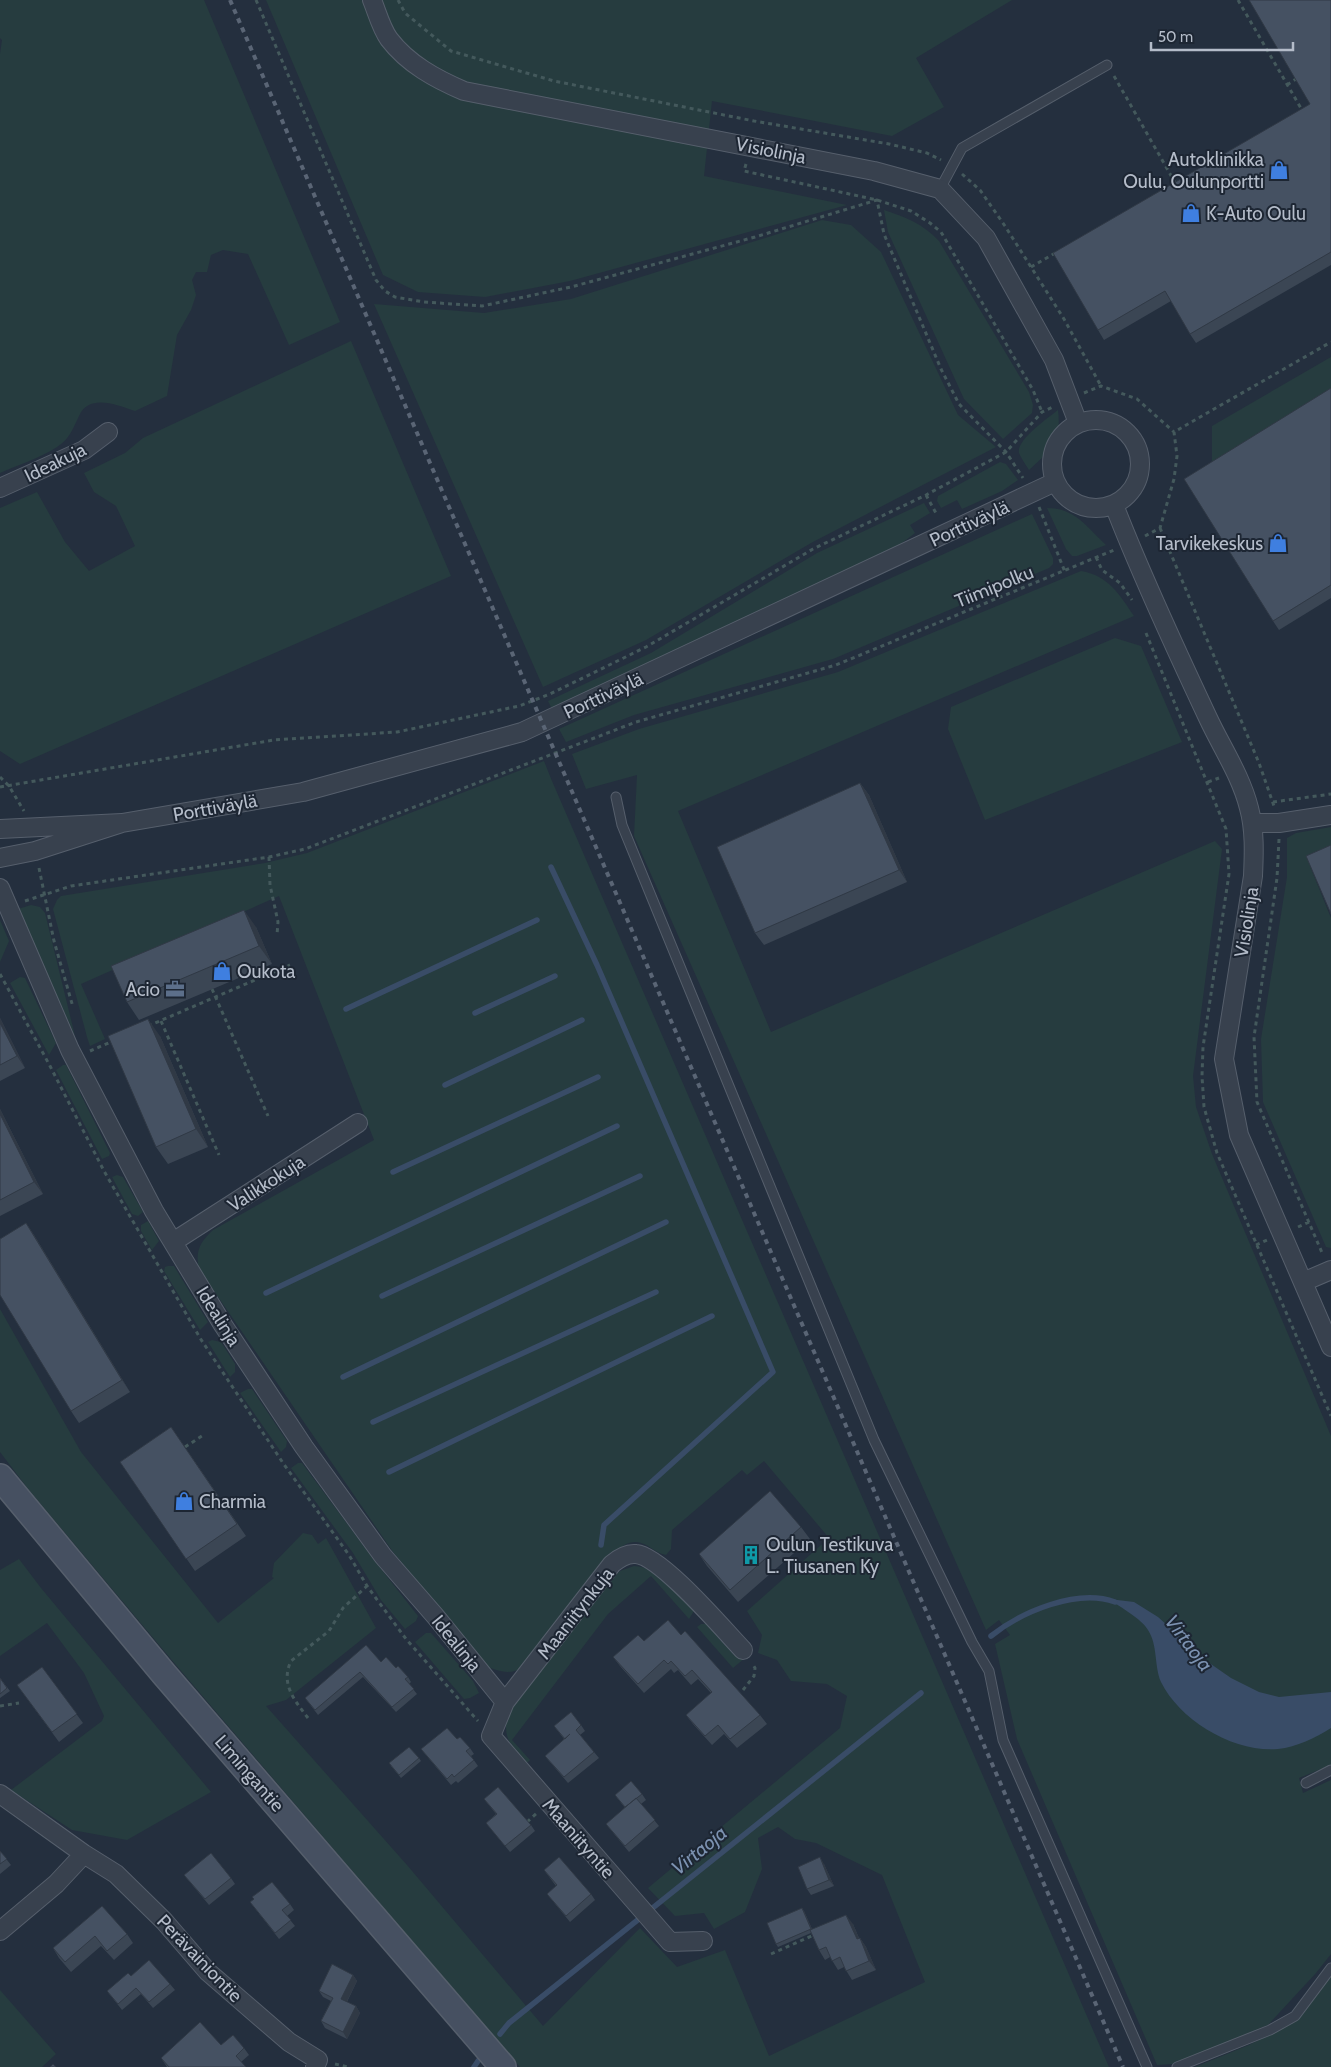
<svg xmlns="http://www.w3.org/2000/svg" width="1331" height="2067" viewBox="0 0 1331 2067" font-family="Cabin,sans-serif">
  <rect width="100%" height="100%" fill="#242f3e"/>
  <path fill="#263c3f" d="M0,0H204L340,322L289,345L248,254L223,250L211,255L207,272H196L192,280L196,295L191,310L177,335L167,396L135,411C117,405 89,393 79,416C73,428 70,439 57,447C40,458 18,465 0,473V54L2,40L0,38Z
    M266,0H1012L916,58L944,107L892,136L712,101L704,176L847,205L570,281L485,297L418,292L383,275Z
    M884,210C906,217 923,224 939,241L1029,392L1033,405L1032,413L1003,439L964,399L888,232Z
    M822,220L851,225L881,252L958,415L996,447L811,543L646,640L543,687L374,304L484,313L571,299Z
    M351,341L451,576L20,764L0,751V508L37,492L65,542L89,571L135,546L116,506L94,492L84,473L125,453L143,438Z
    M1331,357V393L1212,463V426Z
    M1058,410C1062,441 1050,451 1029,470C1026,465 1021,458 1019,453C1016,440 1048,418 1058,410Z
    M1000,462L1006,464L1018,480L1002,491L962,509L957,500L941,508L937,501L938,496Z
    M924,503L930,513L910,525L915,533L881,559L552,709L548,701L651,653L817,553Z
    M1047,508C1075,508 1087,527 1106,545L1077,556H1072L1066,549Z
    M1032,514L1053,558V564L1049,568L833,659L634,715L566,742L559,729Z
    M1081,571C1109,576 1119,594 1134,616L678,811L771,1032L1215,841L1222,849L1193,1076L1196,1107L1212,1154L1331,1436V1765L1299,1778L1303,1793L1331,1780V1954L1316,1973L1268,2025L1173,2064L1157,2065L1017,1739L995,1644L1010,1635L999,1620L986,1630L634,836L637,775L586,789L572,754L639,729L838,672Z
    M1115,638L1141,646L1182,742L985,820L948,729L951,707Z
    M544,761L552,781L1109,2067H520L176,1665L29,1490L0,1452V1309L81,1452L218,1623L274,1578L272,1577L274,1563L303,1533L312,1535L318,1544L326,1538L376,1628L286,1700L266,1706L407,1865L543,2026L640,1928L677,1967L725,1950L769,2056L925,1982L882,1875L816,1843L795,1839L778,1827L758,1838L762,1869L745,1912L714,1929L704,1913L675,1916L648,1888L840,1728L847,1696L827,1684L791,1681L777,1660L758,1653L762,1635L747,1611L792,1571L796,1575L807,1565L803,1561L829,1538L764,1461L747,1475L742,1470L672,1530L671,1549L666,1555C660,1554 654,1550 648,1546C630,1535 618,1548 605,1562L523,1667C511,1675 501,1672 488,1667L393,1552L199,1269C195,1251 200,1242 213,1230L374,1140L279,896L81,984L105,1039L90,1046L87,1037L53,909L57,900L61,896L265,863L307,853Z
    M1331,827V857L1310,866L1331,918V1248L1326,1247L1263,1102L1261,1039L1287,877V838L1296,833Z
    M31,905L40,907L45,913L75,1036L18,909Z
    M0,920L9,941L0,962Z
    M20,977L25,978L56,1043L49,1055L10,983Z
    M63,1065H66L110,1153L109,1156L102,1159L56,1070Z
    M117,1175L123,1177L143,1212L138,1216L132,1214L112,1177Z
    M148,1221L159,1241L152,1250L141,1231V1225Z
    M168,1266H174L208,1322L200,1330L164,1271L165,1267Z
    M212,1340L221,1342L235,1364V1372L230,1377L208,1342Z
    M248,1389H252L287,1441L286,1447L281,1452L240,1393Z
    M298,1463H302L374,1560L418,1616L416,1621L405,1629L381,1600L353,1553L291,1468Z
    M19,1559L41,1588L211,1792L127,1840L72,1830L11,1790L102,1721L104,1716L84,1673L47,1623L0,1656V1570Z
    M634,1566C660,1567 678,1594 694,1611L689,1619L651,1576L608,1614L512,1740L530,1760L528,1762L524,1763C510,1747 500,1732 510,1710L607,1583L620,1571Z
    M701,1624H706L734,1655L737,1654L745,1658L733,1668L697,1627Z
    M426,1633H431L473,1681L479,1693L470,1698L464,1699L415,1642Z
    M1331,1975V2067H1195L1249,2045L1296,2021Z
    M0,1990L56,2054L42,2067H0Z"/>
  <path fill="#394c67" d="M1109,1599L1134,1602L1158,1617L1208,1662L1231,1678L1259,1692L1279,1697L1331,1692V1728C1315,1738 1297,1747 1278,1749C1235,1753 1180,1721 1161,1682C1154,1666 1158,1645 1148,1630C1142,1619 1120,1607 1109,1599Z"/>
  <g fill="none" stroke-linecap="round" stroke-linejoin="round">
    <path stroke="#394c67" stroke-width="5.5" d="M551,867L597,965L773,1372L604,1525L601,1545
      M346,1009L537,920
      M475,1013L555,976
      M445,1085L582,1020
      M393,1172L598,1077
      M266,1293L617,1126
      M382,1296L640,1176
      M343,1377L666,1222
      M373,1422L656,1292
      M389,1472L712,1316
      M991,1636C1021,1612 1077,1588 1115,1602
      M500,2034L509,2023L921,1693
      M474,2067L478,2061"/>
    <g stroke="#565f6c" stroke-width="11">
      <path id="service" d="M940,189L962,148L1107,65
        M616,797L622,825L874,1440L972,1642L989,1671L1003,1740L1147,2067
        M1306,1783L1331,1770
        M1177,2067L1270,2030L1295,2016L1331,1968"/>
    </g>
    <g stroke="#565f6c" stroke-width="20">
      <path id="minor" d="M372,0C377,12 381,28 389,39C408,64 436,79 464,91L874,171L940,189L986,238L1054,360L1078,423
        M1052 464a44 44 0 1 1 88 0a44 44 0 1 1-88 0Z
        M0,488L84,450L108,432
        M1114,505C1142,577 1175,648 1208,718C1222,748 1241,776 1249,808C1255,830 1254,854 1253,876L1224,1059L1239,1135L1331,1347
        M122,823L303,792L522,732L1055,482
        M1252,823H1279L1331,815
        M0,829L122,823L35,851L0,858
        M0,888L70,1050L154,1211L223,1325L304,1447L383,1556L436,1617L505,1702
        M173,1242L358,1123
        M1303,1282L1331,1270
        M0,1794L84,1854L116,1874L164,1921L208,1972L289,2042L318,2060L315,2067
        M0,1931L56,1884L84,1854
        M703,1941L670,1942L491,1736L505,1702L612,1564C619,1558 627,1553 636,1554C661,1556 723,1629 743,1650"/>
    </g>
    <g stroke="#565f6c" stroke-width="28">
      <path id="secondary" d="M0,1477L164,1674L503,2067"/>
    </g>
    <path stroke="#44595c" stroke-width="3" stroke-dasharray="4 4" stroke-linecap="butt" d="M256,0L376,280L385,291L395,297L424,302L482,306L571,287L755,237L877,200L884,234L941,369L959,404L1006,452L1023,478
      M398,0L405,13L451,51L554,81L754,121L889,144L927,153L941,160
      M1238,0L1302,110L1300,112
      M1114,76L1177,186
      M1287,85L1296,79
      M746,164L744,171L877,200L911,211L930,223L941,232L1033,390L1042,412
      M962,174L980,190L1005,226L1064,319L1101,386
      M1031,267L1057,252
      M1084,393L1101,386L1137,399L1174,432
      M926,495L937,515
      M1039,507L1065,572
      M1160,528L1259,763L1274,806
      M1145,536L1160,528L1174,479L1177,456L1174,432L1331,342
      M1096,557L1102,570L1120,583L1132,600
      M1146,633L1226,829L1229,874L1203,1047L1202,1076L1204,1107L1217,1153L1331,1416
      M0,777L9,786L24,811
      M1208,782L1219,778
      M0,787L274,740L397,732L519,706L550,694L646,647L813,549L926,495L1006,452L1042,412L1053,407
      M1273,802L1331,794
      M1279,839L1277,878L1254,1037L1257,1102L1323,1255
      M269,857L270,885L278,922L277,935
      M39,868L54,941L73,1007
      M25,901L71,886L269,857L305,849L636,722L836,665L1114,550
      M0,974L50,1066L104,1171L200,1338L283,1463L349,1555L367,1586L406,1639L478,1721
      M212,989L268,1116
      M161,1021L219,1155
      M148,1026L290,965
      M90,1051L113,1041
      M1298,1227L1309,1222
      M1256,1245L1267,1240
      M185,1447L205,1434
      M743,1690L754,1676L755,1668L752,1663
      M0,1706L19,1703
      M308,1718C295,1701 280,1684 291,1661L329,1631L343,1608L367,1586
      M527,1822L537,1813
      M771,1954L816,1934
      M335,2064L348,2067"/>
    <use href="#service" stroke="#38414e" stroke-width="9"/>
    <use href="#minor" stroke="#38414e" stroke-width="18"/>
    <use href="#secondary" stroke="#465061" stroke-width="25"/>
    <path stroke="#5a6575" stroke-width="4" stroke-dasharray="5 5" stroke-linecap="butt" d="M230,0L1123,2067"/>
  </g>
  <path fill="#3b4654" d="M1331,0V265L1196,343L1190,334L1171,301L1104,340L1098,330L1310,104Z
    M1331,388V598L1279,630L1273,621Z
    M860,783L869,795L907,882L764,945L755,933Z
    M256,927L272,964L139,1020L127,1002Z
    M0,1018L25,1068L0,1081Z
    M160,1036L208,1147L168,1164L156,1147Z
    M0,1109L43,1194L0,1216Z
    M26,1223L34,1235L130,1392L79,1423L71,1411Z
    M171,1427L246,1536L195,1571L120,1462Z
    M801,1527L810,1539L738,1602L707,1566L699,1554Z
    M681,1635L760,1715L767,1724L737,1748L724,1734L712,1745L693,1724L686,1715L711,1693L698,1679L691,1685L678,1670L674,1673L671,1669L644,1693L620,1666L613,1657L644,1641Z
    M381,1662L396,1668L408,1677L411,1682L409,1684L417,1694L396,1712L363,1677L318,1715L305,1698Z
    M42,1667L83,1723L59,1742L17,1685Z
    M0,1678L10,1691L0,1698Z
    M581,1725L585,1731L580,1735L599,1758L568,1783L550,1762L545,1756L564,1739L554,1726Z
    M457,1739L470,1748L474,1754L471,1756L478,1766L458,1783L456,1781L451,1785L421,1749Z
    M419,1758L421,1761L401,1778L391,1766Z
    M642,1794L646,1800L641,1804L659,1826L629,1852L606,1824L625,1808L615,1795Z
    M484,1799L531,1825L535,1831L510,1852L486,1823L496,1814Z
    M0,1851L11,1865L0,1874Z
    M824,1864L834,1886L811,1895L807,1889Z
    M544,1870L591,1894L595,1900L570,1922L547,1894L556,1886Z
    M184,1875L231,1878L235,1884L209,1905Z
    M250,1902L290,1904L294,1910L287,1916L295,1926L279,1939Z
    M102,1906L127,1934L133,1943L114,1960L101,1946L71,1972L59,1958L53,1948Z
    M804,1911L812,1929L853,1924L859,1938H860L866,1947L876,1970L852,1980L844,1967L838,1970L830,1957L825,1960L819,1950L811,1933L778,1947L776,1944Z
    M353,1975L357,1981L347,2002L356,2006L360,2013L347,2039L325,2028L321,2021L331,2001L323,1997L319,1991Z
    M131,1976L170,1984L175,1990L153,2008L141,1994L122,2010L107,1991Z
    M221,2045L244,2048L249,2055L241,2062L246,2067H167L161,2058Z"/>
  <path fill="#303945" d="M860,783L869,795L907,882L899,870Z
    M244,910L256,927L272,964L259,946Z
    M0,1018L25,1068L17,1056L0,1023Z
    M148,1019L160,1036L208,1147L196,1129Z
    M0,1109L43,1194L34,1182L0,1114Z
    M26,1223L34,1235L130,1392L122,1380Z
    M820,1857L824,1864L834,1886L829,1880Z
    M802,1908L804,1911L813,1932L811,1929Z
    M846,1915L853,1924L863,1948L857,1939Z
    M860,1938L866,1947L876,1970L869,1961Z
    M353,1975L357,1981L345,2005L341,1999Z
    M356,2006L360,2013L347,2039L343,2032Z"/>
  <path fill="#455162" stroke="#303945" d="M1249,0H1331V252L1190,334L1165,291L1098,330L1053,253L1310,104Z
    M1331,388V585L1273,621L1184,479Z
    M860,783L899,870L755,933L717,847Z
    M1331,845V914L1306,856Z
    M244,910L259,946L127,1002L111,966Z
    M148,1019L196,1129L156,1147L108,1036Z
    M0,1023L17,1056L0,1065Z
    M0,1114L34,1182L0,1200Z
    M26,1223L122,1380L71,1411L0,1295V1239Z
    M171,1427L237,1524L186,1559L120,1462Z
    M770,1491L801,1527L730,1590L699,1554Z
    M668,1620L681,1635L685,1631L760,1715L730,1739L718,1725L705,1736L686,1715L712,1692L692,1670L685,1676L671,1661L668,1664L664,1660L638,1684L613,1657L638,1635L644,1641Z
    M366,1645L381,1662L386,1657L396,1668L398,1666L408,1677L405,1679L414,1689L392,1707L360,1672L315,1710L305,1698Z
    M42,1667L77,1714L52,1732L17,1685Z
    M0,1678L7,1688L0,1694Z
    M571,1712L581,1725L576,1730L594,1752L564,1777L545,1756L570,1734L565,1739L554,1726Z
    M447,1728L457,1739L460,1737L470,1748L466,1751L474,1760L454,1777L452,1774L447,1779L421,1749Z
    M409,1747L419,1758L399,1775L389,1763Z
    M631,1781L642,1794L625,1807L615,1795Z
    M498,1787L531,1825L505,1846L486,1823L497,1814L484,1799Z
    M636,1798L655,1820L625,1846L606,1824Z
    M0,1851L7,1859L0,1864Z
    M211,1853L231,1878L205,1899L184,1875Z
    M559,1857L591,1894L566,1916L547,1894L557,1885L544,1870Z
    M820,1857L829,1880L807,1889L798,1867Z
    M272,1882L290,1904L282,1910L291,1920L275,1933L250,1902L254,1899L252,1897Z
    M102,1906L127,1934L107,1951L95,1936L65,1962L53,1948Z
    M802,1908L811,1929L776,1944L767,1923Z
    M846,1915L857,1939L860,1938L869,1961L846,1971L840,1957L832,1961L826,1947L819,1950L810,1930Z
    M149,1960L170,1984L149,2002L136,1988L118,2004L107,1991L128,1973L131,1976Z
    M332,1964L353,1975L341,1999L356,2006L343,2032L321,2021L333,1998L319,1991Z
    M200,2022L221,2045L233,2035L244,2048L236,2056L246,2067H169L161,2058Z
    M53,2064L56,2067H50Z"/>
  <defs>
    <g id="shop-bare" transform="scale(1.5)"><path d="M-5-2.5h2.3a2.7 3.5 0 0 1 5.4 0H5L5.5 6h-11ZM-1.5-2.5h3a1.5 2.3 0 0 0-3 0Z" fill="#3f7fe0" stroke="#1d2633" stroke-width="2.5" paint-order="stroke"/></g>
    <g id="office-bare" transform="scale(1.5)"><path d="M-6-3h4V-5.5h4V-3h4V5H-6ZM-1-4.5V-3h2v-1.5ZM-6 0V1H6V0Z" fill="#5c6f8a" stroke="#1d2633" stroke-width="2.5" paint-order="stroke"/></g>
    <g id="building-bare" transform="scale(1.5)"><path d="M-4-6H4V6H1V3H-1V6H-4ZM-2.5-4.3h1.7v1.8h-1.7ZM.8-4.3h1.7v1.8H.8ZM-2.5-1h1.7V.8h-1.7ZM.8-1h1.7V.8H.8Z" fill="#0f9aa8" stroke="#1d2633" stroke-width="2.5" paint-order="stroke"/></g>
  </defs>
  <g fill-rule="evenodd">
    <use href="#shop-bare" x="1279" y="170"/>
    <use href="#shop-bare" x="1191" y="213"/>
    <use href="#shop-bare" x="1278" y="543"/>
    <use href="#shop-bare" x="222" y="971"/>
    <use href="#office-bare" x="175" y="989"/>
    <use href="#shop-bare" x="184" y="1501"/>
    <use href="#building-bare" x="751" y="1555"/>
  </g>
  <g text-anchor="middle" stroke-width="4" stroke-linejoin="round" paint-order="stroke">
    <g font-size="19" fill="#b4bcc9" stroke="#1d2633">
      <text transform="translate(771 150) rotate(11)" y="7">Visiolinja</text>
      <text transform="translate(55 462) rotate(-26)" y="7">Ideakuja</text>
      <text transform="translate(969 523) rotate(-25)" y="7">Porttiväylä</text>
      <text transform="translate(994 586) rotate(-22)" y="7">Tiimipolku</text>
      <text transform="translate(603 695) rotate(-25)" y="7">Porttiväylä</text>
      <text transform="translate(215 807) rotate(-10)" y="7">Porttiväylä</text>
      <text transform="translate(1246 922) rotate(-81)" y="7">Visiolinja</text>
      <text transform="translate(266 1183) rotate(-33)" y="7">Valikkokuja</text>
      <text transform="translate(219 1316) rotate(58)" y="7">Idealinja</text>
      <text transform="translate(575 1613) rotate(-52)" y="7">Maaniitynkuja</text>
      <text transform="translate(457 1643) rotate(51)" y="7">Idealinja</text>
      <text transform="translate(250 1773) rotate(49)" y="7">Limingantie</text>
      <text transform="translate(579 1838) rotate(49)" y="7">Maaniityntie</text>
      <text transform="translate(200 1958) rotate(46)" y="7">Perävainiontie</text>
    </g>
    <g font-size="19" fill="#b4bcc9" stroke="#1d2633" text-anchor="start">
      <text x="1264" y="166" text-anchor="end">Autoklinikka<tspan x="1264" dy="22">Oulu, Oulunportti</tspan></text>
      <text x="1206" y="220">K-Auto Oulu</text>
      <text x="1263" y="550" text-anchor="end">Tarvikekeskus</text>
      <text x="237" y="978">Oukota</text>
      <text x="160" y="996" text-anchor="end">Acio</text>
      <text x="199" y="1508">Charmia</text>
      <text x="766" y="1551">Oulun Testikuva<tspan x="766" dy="22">L. Tiusanen Ky</tspan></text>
    </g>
    <g font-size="20" font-style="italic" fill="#7c92b1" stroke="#1d2633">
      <text transform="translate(1189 1643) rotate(53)" y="7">Virtaoja</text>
      <text transform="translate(699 1850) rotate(-39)" y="7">Virtaoja</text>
    </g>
  </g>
  <path d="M1151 42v8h142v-8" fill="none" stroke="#b4bcc9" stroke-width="2.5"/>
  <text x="1158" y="42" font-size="15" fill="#b4bcc9" stroke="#1d2633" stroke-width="4" paint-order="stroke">50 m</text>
</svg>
